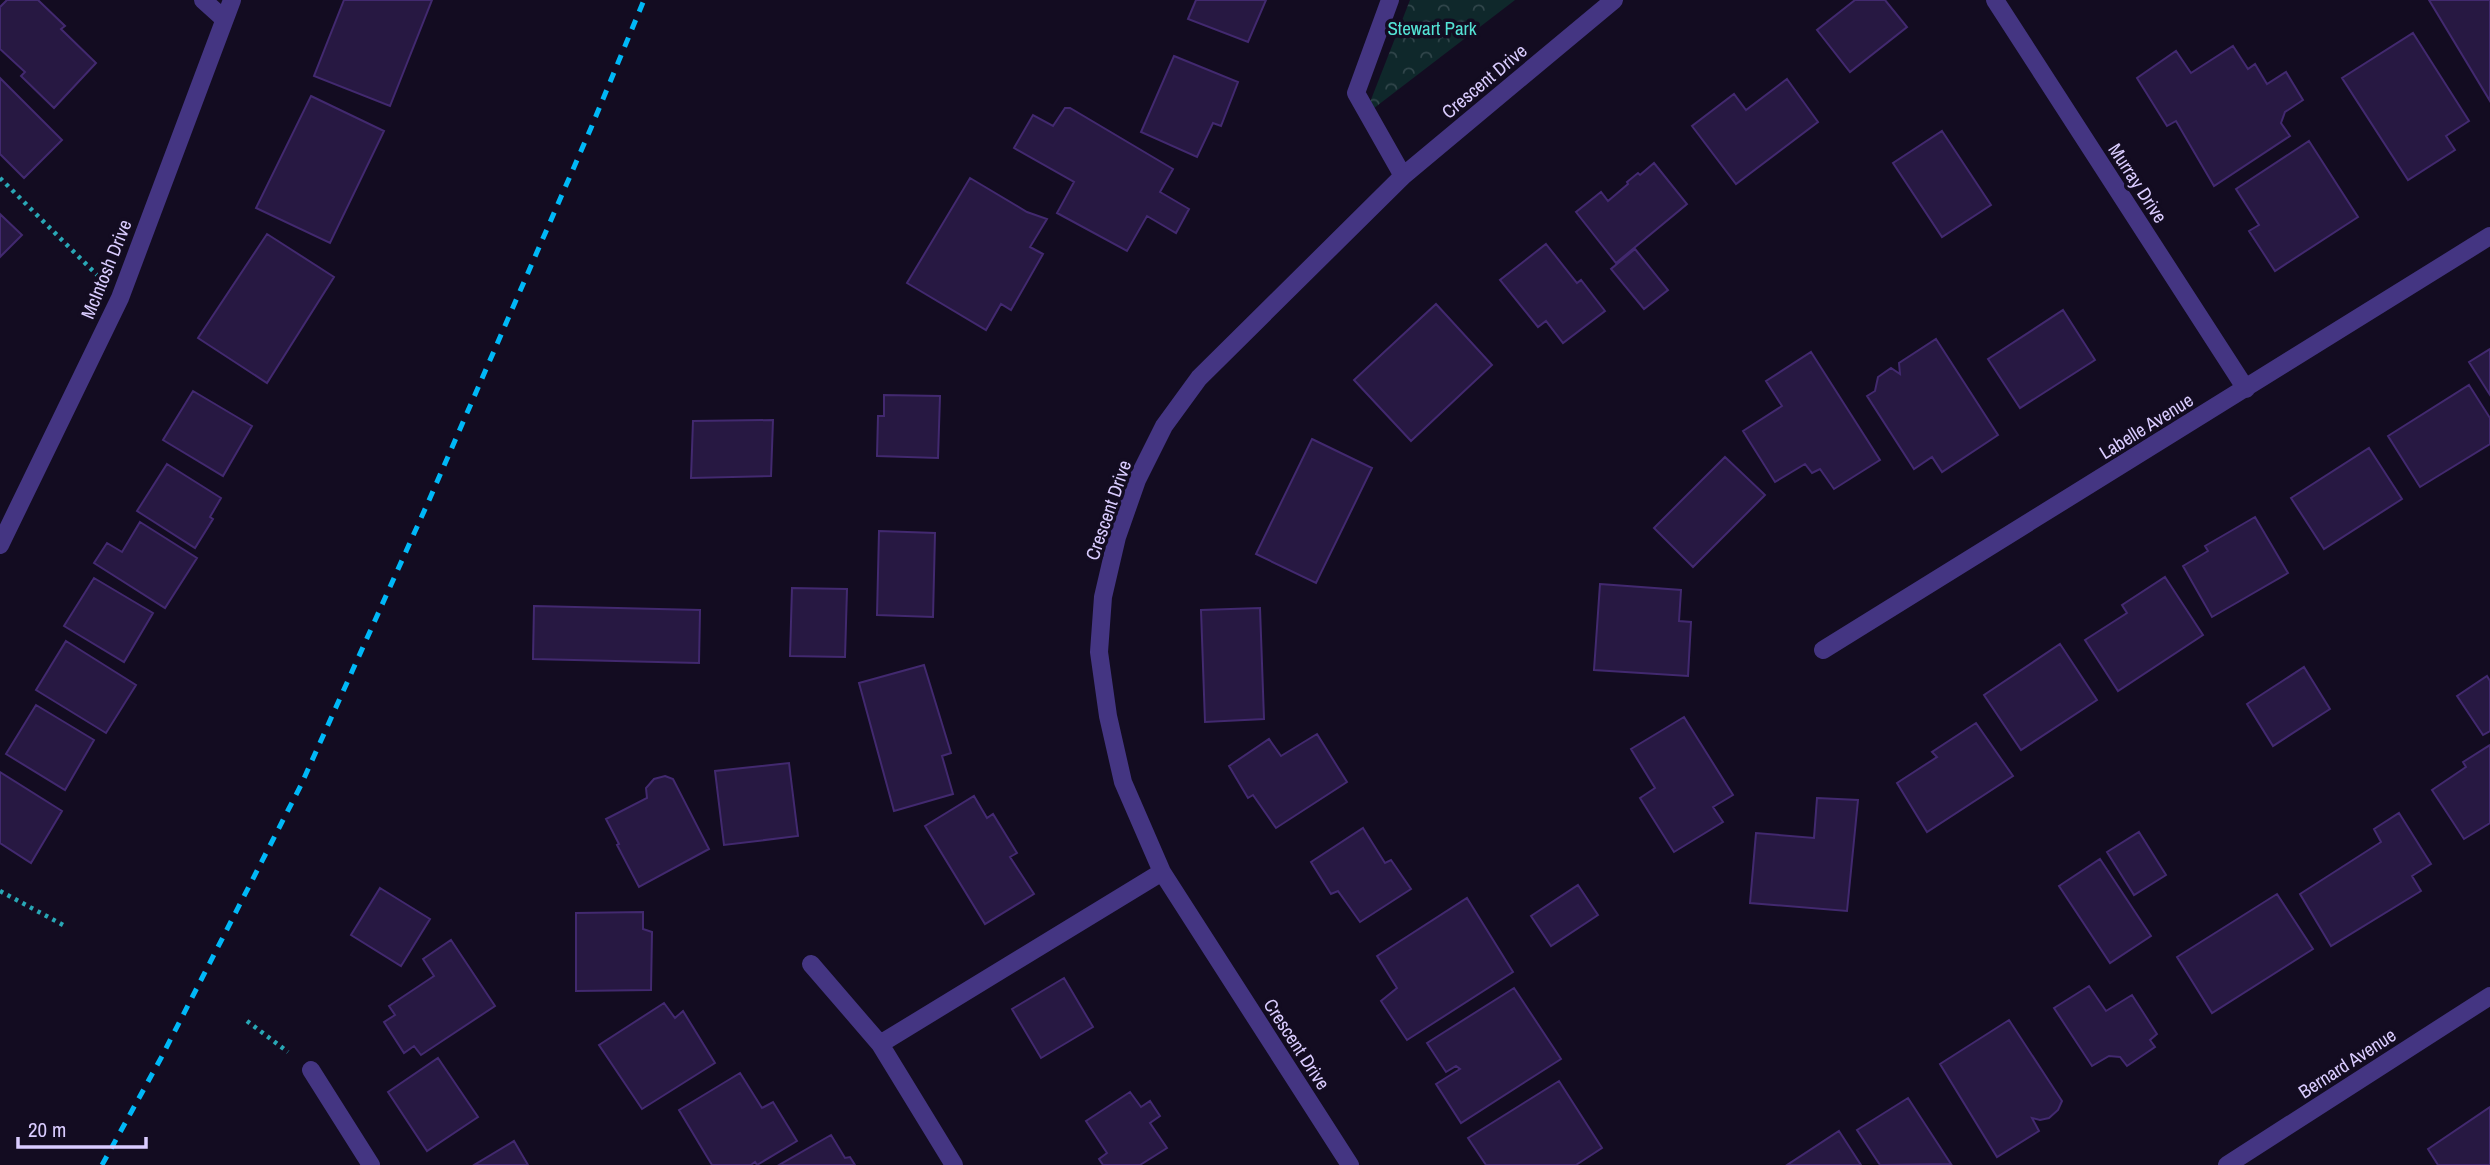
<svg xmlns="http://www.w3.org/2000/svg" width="2490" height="1165" viewBox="0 0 2490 1165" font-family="'Archivo Narrow',sans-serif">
  <defs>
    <pattern id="park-crowns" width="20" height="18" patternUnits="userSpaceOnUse" patternTransform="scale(1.75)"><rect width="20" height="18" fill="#0f282b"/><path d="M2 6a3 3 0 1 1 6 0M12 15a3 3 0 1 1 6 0" fill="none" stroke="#31464b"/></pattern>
  </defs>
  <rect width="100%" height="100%" fill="#130c21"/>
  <path fill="url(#park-crowns)" d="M1410,0H1515L1365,115Z"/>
  <path fill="#271842" stroke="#42296f" stroke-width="2" d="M7,0H38L65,26L61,29L96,63L54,108L21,76L25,72L0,49V7Z
    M344,0H432L390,106L314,76Z
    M1196,0H1266L1248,42L1188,19Z
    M1855,0H1885L1907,27L1850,72L1817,30Z
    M2429,0H2490V101Z
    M2413,33L2469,121L2446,136L2455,150L2408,180L2342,78Z
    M2233,46L2248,69L2255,64L2267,84L2286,72L2303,100L2285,112L2281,123L2290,136L2214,186L2176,121L2167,126L2137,78L2176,51L2191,73Z
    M1174,56L1238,82L1221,126L1213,123L1197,157L1141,132Z
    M0,78L62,140L24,178L0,154Z
    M1787,79L1818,122L1736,184L1692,126L1734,94L1746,110Z
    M311,96L384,131L330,243L256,208Z
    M1065,108H1070L1173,169L1160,192L1189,209L1176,233L1147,216L1127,251L1057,213L1074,182L1014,148L1033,115L1053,126Z
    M1942,131L1991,205L1942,237L1893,163Z
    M2309,141L2358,217L2275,271L2249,231L2259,225L2236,189Z
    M1654,163L1687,204L1616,263L1576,212L1601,192L1608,201L1628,184L1627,182L1638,173L1640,175Z
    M970,178L1027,212L1047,219L1030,247L1043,254L1011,310L1001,304L986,330L907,283Z
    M0,214L22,235L0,257Z
    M267,234L334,277L267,383L198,338Z
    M1546,244L1577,283L1581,280L1605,311L1563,343L1546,321L1538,327L1500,280Z
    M1635,249L1668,290L1644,309L1611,269Z
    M1436,304L1492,365L1411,441L1354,380Z
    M2063,310L2095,360L2020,408L1988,359Z
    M1936,339L1998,435L1942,472L1932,457L1914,469L1867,396L1875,391L1878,377L1891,368L1900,374L1899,363Z
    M2490,349V395L2469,362Z
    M1811,352L1880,460L1834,489L1820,469L1812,473L1805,464L1775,482L1743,431L1782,406L1766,381Z
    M2469,385L2490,418V444L2420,487L2388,436Z
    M193,391L252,426L223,476L163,440Z
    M884,395L940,396L938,458L877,456L878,416H884Z
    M773,420L771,476L691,478L693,421Z
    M1312,439L1372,468L1316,583L1256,554Z
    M2369,448L2402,499L2324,549L2291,498Z
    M1725,457L1765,495L1693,567L1654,528Z
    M167,464L221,498L210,517L213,519L195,548L137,511Z
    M2255,517L2288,573L2212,617L2183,566L2208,551L2205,546Z
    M140,522L197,558L165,608L94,563L107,543L122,552Z
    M879,531L935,533L933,617L877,615Z
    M2165,577L2203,635L2118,691L2085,640L2127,613L2122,605Z
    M94,578L153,613L124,662L64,626Z
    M1600,584L1681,590L1679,621L1691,622L1688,676L1594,670Z
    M792,588L847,589L845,657L790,656Z
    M534,606L700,610L699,663L533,659Z
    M1260,608L1264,719L1205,722L1201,610Z
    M66,641L136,685L106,733L36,690Z
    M2060,644L2097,700L2021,750L1984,695Z
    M924,665L951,753L942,756L953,794L894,811L859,683Z
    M2304,667L2330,709L2273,746L2247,704Z
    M2487,676L2490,681V731L2483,735L2457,696Z
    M36,705L94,740L65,790L6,754Z
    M1684,717L1733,795L1713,807L1723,822L1674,852L1640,798L1655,788L1631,749Z
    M1976,723L2013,776L1927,832L1897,783L1937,757L1932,752Z
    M1317,734L1347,782L1276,828L1253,795L1248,798L1229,766L1269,739L1281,756Z
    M2490,745V823L2464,839L2432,790L2466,767L2463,762Z
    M789,763L798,836L724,845L715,771Z
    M0,772L62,811L31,863L0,843Z
    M665,776L673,779L709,849L639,887L617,845L619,844L606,819L647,798L646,788L654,779Z
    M974,796L987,818L993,814L1017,853L1010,857L1034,894L985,924L925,826Z
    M1817,798L1858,800L1847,911L1750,903L1756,833L1814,838Z
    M2399,813L2431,864L2412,876L2421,891L2331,946L2300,894L2381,842L2374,829Z
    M1363,828L1385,863L1391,860L1411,889L1360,922L1338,891L1331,894L1311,862Z
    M2139,832L2166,875L2134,895L2107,852Z
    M2100,859L2151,936L2110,963L2059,886Z
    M1578,885L1598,915L1551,946L1531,916Z
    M380,888L430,919L401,966L351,935Z
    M2277,894L2313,949L2212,1013L2177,957Z
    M1467,898L1513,972L1407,1040L1381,1001L1397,988L1377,956Z
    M643,912V929L652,932L651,990L576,991V913Z
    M451,940L495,1006L421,1055L414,1046L404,1053L384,1022L395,1015L389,1006L434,976L423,959Z
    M1064,978L1093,1027L1041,1058L1012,1009Z
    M2089,986L2106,1011L2132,995L2157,1034L2150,1040L2155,1047L2127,1066L2120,1057L2109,1056L2092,1066L2054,1008Z
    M1514,988L1561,1059L1461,1123L1436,1084L1460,1069L1456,1066L1446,1072L1427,1043Z
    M664,1003L675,1018L683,1011L715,1063L642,1109L599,1045Z
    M2009,1020L2062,1101L2058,1110L2049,1118L2040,1120L2032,1118L2039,1131L1997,1157L1940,1064Z
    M438,1058L478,1117L427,1151L388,1092Z
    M740,1073L762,1108L773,1102L797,1141L757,1165L755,1162L751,1165H712L679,1110Z
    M1559,1081L1602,1148L1576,1165H1486L1468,1138Z
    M1130,1092L1141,1107L1150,1101L1160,1116L1150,1123L1167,1148L1140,1165H1103L1099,1159L1107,1153L1086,1121Z
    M1908,1098L1951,1164L1880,1165L1857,1130Z
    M2490,1107V1165H2438L2428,1149Z
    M1839,1131L1861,1165H1787Z
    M831,1135L845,1158L850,1157L855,1165H779Z
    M514,1141L528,1165H474Z"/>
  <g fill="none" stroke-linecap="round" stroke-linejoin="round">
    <path stroke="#29a8b6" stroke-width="4.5" stroke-dasharray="3.5 5" stroke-linecap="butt" d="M0,178L97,275
      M0,891L65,926
      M247,1021L288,1052"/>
    <path stroke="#443582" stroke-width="18" d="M203,0L223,18
      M1390,0L1356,93L1403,176
      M1995,0L2246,389
      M0,545L120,298L232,0
      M1823,650L2490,236
      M811,964L880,1044L954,1165
      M880,1044L1162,872
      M311,1070L371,1165
      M1350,1165L1162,872L1123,782L1108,716L1099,652L1103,597L1117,537L1137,480L1164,426L1199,378L1403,176L1614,0
      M2227,1165L2490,996"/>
    <path stroke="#00b8f7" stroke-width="5" stroke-dasharray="10 9" stroke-linecap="butt" d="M102,1165L161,1058L301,785L430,498L591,128L644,0"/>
  </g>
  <g text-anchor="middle" stroke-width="7" stroke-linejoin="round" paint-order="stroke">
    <g font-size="19" fill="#54e3d5" stroke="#130c21">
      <text x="1432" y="35">Stewart Park</text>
    </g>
    <g font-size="19" fill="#daccff" stroke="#130c21">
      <text transform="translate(1484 81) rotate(-40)" y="7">Crescent Drive</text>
      <text transform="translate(2138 183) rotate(57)" y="7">Murray Drive</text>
      <text transform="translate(106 269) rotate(-68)" y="7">McIntosh Drive</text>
      <text transform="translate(2146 426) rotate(-32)" y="7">Labelle Avenue</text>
      <text transform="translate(1108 510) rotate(-71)" y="7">Crescent Drive</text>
      <text transform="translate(1297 1044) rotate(57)" y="7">Crescent Drive</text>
      <text transform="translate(2347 1063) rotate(-33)" y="7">Bernard Avenue</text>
    </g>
  </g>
  <path d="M18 1137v10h128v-10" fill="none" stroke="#daccff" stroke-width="3.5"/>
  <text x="28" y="1137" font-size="21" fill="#daccff" stroke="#130c21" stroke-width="5" paint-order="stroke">20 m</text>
</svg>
